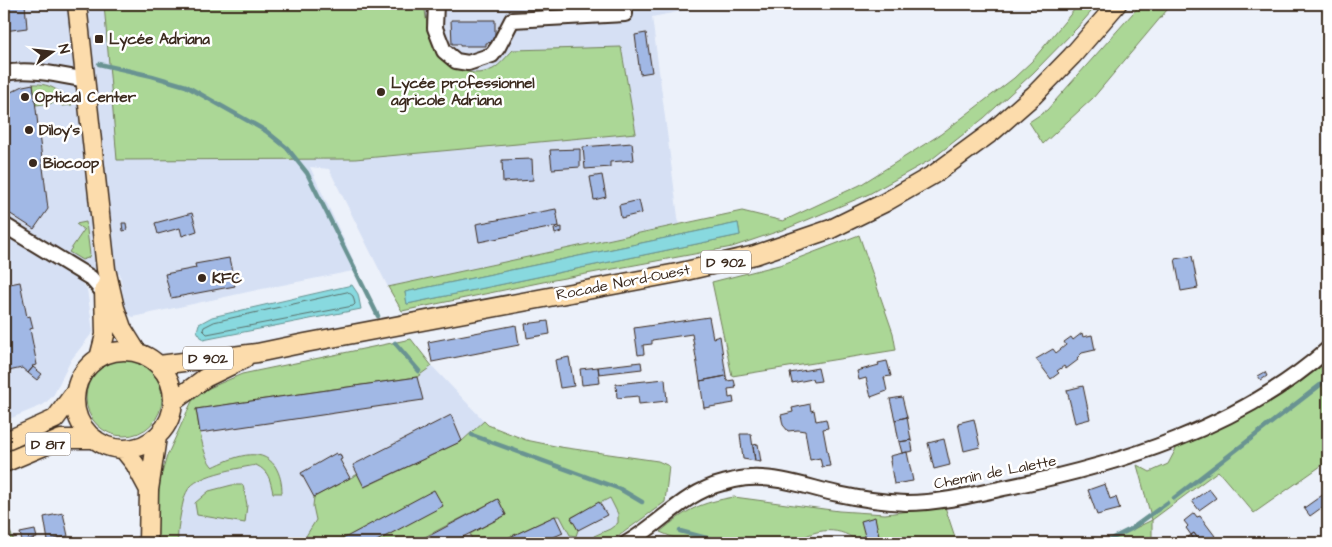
<svg xmlns="http://www.w3.org/2000/svg" width="1332" height="547" viewBox="0 0 1332 547" font-family="'Architects Daughter',sans-serif">
  <rect width="100%" height="100%" fill="#ecf1fa"/>
  <filter id="ink" filterUnits="userSpaceOnUse"><feTurbulence type="fractalNoise" baseFrequency=".02" numOctaves="2"/><feDisplacementMap in="SourceGraphic" scale="10" xChannelSelector="R" yChannelSelector="G"/><feConvolveMatrix kernelMatrix="1 2 1 2 8 2 1 2 1" color-interpolation-filters="sRGB"/></filter>
  <g filter="url(#ink)">
    <path fill="#d6e0f4" d="M4,4H718L652,17L679,225L388,287L329,169L310,167L358,270L257,290L133,317L127,314L124,302L120,274L79,280L87,289L93,332L71,360L53,396L43,405L4,421Z
      M411,339L432,366L488,425L625,496L620,535L605,543H158L157,525L159,483L167,456L192,401L207,389L242,374Z"/>
    <path fill="#abd796" stroke="#73805a" fill-rule="evenodd" d="M104,4H424C426,15 427,31 432,42C443,64 468,81 493,69C500,65 507,56 513,50L621,47L636,133L355,159L117,160Z
      M1079,4H1098L1077,28L1033,73L984,118L932,159L869,194L788,228L732,247L543,282L402,311L388,287L742,211L783,221L860,185L941,134L1014,78L1032,61ZM738,223L740,235L407,304L405,292Z
      M1141,4H1172L1093,98L1043,144L1029,122L1047,110Z
      M33,84C51,83 62,92 72,105L62,106L61,102L36,105Z
      M86,222L90,255L88,258L82,260L69,252L84,230L76,224Z
      M859,235L893,333L896,350L732,376L712,282L783,264Z
      M411,339L432,366L417,377L196,409C199,424 202,457 213,467C232,458 260,445 275,466C280,474 282,483 282,493H273C270,480 269,471 256,465C240,468 201,474 190,487C184,494 183,503 181,512C179,523 177,532 178,543H158L157,525L159,483L167,456L192,401L207,389L242,374Z
      M86 398a38 38 0 1 1 76 0a38 38 0 1 1-76 0Z
      M1328,361V461L1254,513L1218,471L1152,520V543H1105L1152,520L1137,465L1150,472L1168,464L1178,445L1297,385Z
      M484,421L488,425L526,440L560,447L658,461L669,466L665,502L620,535L605,543H590L594,536L610,529L618,523V514L610,498L572,517L578,530L576,536L570,535L560,516H555L497,543H473L470,534L506,515L498,499L413,543H403L398,540L390,543H309L306,536L316,520L313,506L314,497L358,474L365,487L462,441Z
      M232,485H243L247,505L245,523L197,515L195,503L209,491Z
      M734,497L839,511L885,514L945,507L957,543H858C844,526 812,527 797,543H696L672,537L660,532C687,509 700,503 734,497Z
      M4,518L15,543H4Z"/>
    <path fill="#88d9df" stroke="#699392" d="M738,223L740,235L407,304L405,292Z
      M352,285L358,294L361,309L203,340L197,331L199,324L212,317Z"/>
    <g fill="none" stroke-linecap="round" stroke-linejoin="round">
      <path stroke="#5a706b" stroke-width="1" d="M348,292L353,296L355,304L353,306L207,334L203,330L204,327L214,322Z"/>
      <path stroke="#699392" stroke-width="4.5" d="M99,64L152,76L186,86L266,131L287,148L307,173L378,316
        M395,343L419,371
        M472,435L620,489L642,502
        M1174,498L1328,379
        M680,531L725,543
        M1103,543L1131,529L1167,503"/>
    </g>
    <path fill="#a1b8e5" stroke="#3b2a1e" d="M4,4H25L27,28L4,31Z
      M525,4H544V7H525Z
      M451,20H495V42L486,43V46H460V44H452Z
      M4,31L7,45L4,46Z
      M646,33L652,72L640,74L635,35Z
      M33,84L48,209L34,229L9,213L4,164V98L7,94L23,86Z
      M632,143L634,160L610,162V167L585,169L583,147Z
      M580,149V167L552,169L550,150Z
      M532,159L533,180L503,182L502,160Z
      M79,162L80,167L70,168L69,163Z
      M602,175L606,197L594,200L590,177Z
      M639,200L642,213L621,218L619,205Z
      M556,209L559,226L479,242L476,224Z
      M192,213L197,231L182,236L180,228L158,234L155,223Z
      M122,223H126L127,230L123,231Z
      M562,227V232L555,234L554,229Z
      M1192,256L1198,288L1181,291L1175,259Z
      M229,258L232,272L237,271L239,281L234,283L235,286L171,298L165,274L196,268L195,264Z
      M4,281L5,285L20,282L27,317L30,316L33,328L30,329L37,365L32,366L33,367L28,373L22,368L4,372Z
      M709,317L713,338L720,336L726,376L700,381L692,334L652,340V344L643,345L644,354L638,355L634,328Z
      M548,321L550,334L527,338L525,324Z
      M516,325L519,345L432,362L428,342Z
      M1082,333L1083,337L1092,335L1095,350L1082,353L1077,358L1078,360L1066,369L1064,366L1057,371L1059,373L1051,379L1036,359L1053,349L1056,353L1066,345L1064,342L1071,337L1073,340Z
      M569,357L574,386L560,388L555,360Z
      M887,361L891,376L884,377L887,391L871,397L866,378L859,380L857,371L879,365L878,363Z
      M641,362L642,369L599,374L598,367Z
      M33,367L42,374L37,380L28,373Z
      M598,367L600,383L582,385L580,369Z
      M818,368L821,381L813,382L812,379L792,383L790,373Z
      M1265,372L1267,376L1261,380L1258,376Z
      M726,376L727,381L734,380L736,388L728,389L729,398L733,397L734,403L704,408L700,381Z
      M417,377L423,400L200,433L196,409Z
      M665,379L667,401L639,404L638,396L617,398L616,384Z
      M1083,386L1090,419L1075,423L1067,390Z
      M902,397L907,417L895,420L890,399Z
      M810,404L811,411L814,410L816,421L826,419L828,428L823,429L830,466L822,467L820,458L810,460L805,431L798,430L788,431L783,425L781,415L793,412L792,408Z
      M451,415L462,441L364,487L353,465Z
      M907,417L911,440L899,442L895,420Z
      M974,419L980,447L964,451L958,423Z
      M740,434H751L755,461L743,459Z
      M944,439L950,465L934,469L928,443Z
      M911,440L913,451L902,453L899,442Z
      M758,444L761,462L755,461L753,445Z
      M907,452L913,481L894,484L890,461H891L890,456Z
      M336,453L337,455L340,454L342,459L340,460L350,478L314,497L301,473Z
      M1105,484L1110,499L1116,497L1120,509L1097,515L1088,490Z
      M1209,489L1216,498L1199,510L1192,501Z
      M434,490L443,506L373,543H338L337,542Z
      M1328,491V503L1310,516L1304,508Z
      M498,499L506,515L451,543H416Z
      M599,502L607,515L578,530L571,518Z
      M63,513L68,536L48,541L44,517Z
      M1194,513L1197,517L1200,516L1215,536L1205,543H1201L1194,533L1191,535L1186,528L1188,526L1184,521Z
      M555,516L563,533L540,543H497Z
      M875,517L879,536L866,540L861,521Z
      M35,530L37,538L22,541L20,533Z
      M1194,533L1201,543H1197L1191,535Z
      M1191,535L1197,543H1191L1187,538Z"/>
    <g fill="none" stroke-linecap="round" stroke-linejoin="round">
      <g stroke="#3b2a1e" stroke-width="18">
        <path id="minor" d="M436,4L435,28L444,51L456,61L468,63L492,55L498,47L512,20L625,14V4
          M4,73C31,68 59,75 86,80
          M4,225L91,278L104,293
          M627,543C659,525 685,492 723,483C731,481 741,478 749,478C779,476 810,488 838,494C861,499 883,502 906,503C939,503 972,495 1004,488C1118,465 1239,428 1328,349"/>
      </g>
      <g stroke="#3b2a1e" stroke-width="21">
        <path id="major" d="M77,4L106,269L115,308L122,328L137,352
          M75 400a49 49 0 1 1 98 0a49 49 0 1 1-98 0Z
          M99,358L105,335L104,289
          M159,365L257,353L305,343L677,273L755,255L831,229L884,203L936,173L993,131L1034,95L1072,56L1117,4
          M174,401L205,378L244,359
          M4,442L55,419L76,391
          M123,449L135,464L149,490
          M4,463L61,439H95
          M148,543L149,490L157,437"/>
      </g>
      <use href="#minor" stroke="#fff" stroke-width="14"/>
      <use href="#major" stroke="#fcdcac" stroke-width="18"/>
    </g>
  </g>
  <g fill="#3b2a1e" stroke="#fff" stroke-width="2">
    <rect x="94" y="34" width="10" height="10" rx="2.5"/>
    <circle cx="381" cy="92" r="5"/>
    <circle cx="25" cy="97" r="5"/>
    <circle cx="29" cy="130" r="5"/>
    <circle cx="33" cy="163" r="5"/>
    <circle cx="202" cy="278" r="5"/>
  </g>
  <g text-anchor="middle" stroke-width="5" stroke-linejoin="round" paint-order="stroke">
    <g fill="#fff" stroke="#766a62" stroke-width="1">
      <rect x="701" y="250.5" width="50" height="23" rx="4"/>
      <rect x="183" y="346.5" width="50" height="23" rx="4"/>
      <rect x="25.5" y="432.5" width="45" height="23" rx="4"/>
    </g>
    <g font-size="14" font-weight="bold" fill="#3b2a1e">
      <text x="726" y="267">D 902</text>
      <text x="208" y="363">D 902</text>
      <text x="48" y="449">D 817</text>
    </g>
    <g font-size="15" font-weight="bold" fill="#3b2a1e" stroke="#fff" text-anchor="start">
      <text x="109" y="44">Lycée Adriana</text>
      <text x="391" y="88">Lycée professionnel<tspan x="391" dy="17">agricole Adriana</tspan></text>
      <text x="35" y="102">Optical Center</text>
      <text x="39" y="135">Diloy's</text>
      <text x="43" y="168">Biocoop</text>
      <text x="212" y="283">KFC</text>
    </g>
    <g font-size="15" fill="#3b2a1e" stroke="#fff">
      <text transform="translate(623 282) rotate(-11)" y="5">Rocade Nord-Ouest</text>
      <text transform="translate(995 472) rotate(-11)" y="5">Chemin de Lalette</text>
    </g>
  </g>
  <rect width="1332" height="547" fill="none" stroke="#fff" stroke-width="20"/>
  <rect x="10" y="10" width="1312" height="527" fill="none" stroke="#3b2a1e" stroke-width="2" filter="url(#ink)"/>
  <g transform="translate(52 52) rotate(75)" stroke="#ffffff" stroke-width="4" paint-order="stroke">
  <path d="M0-4L9 19L0 12L-9 19Z" fill="#3b2a1e"/>
  <text y="-8" font-size="14" font-weight="bold" text-anchor="middle" fill="#3b2a1e">N</text>
  </g>
</svg>
